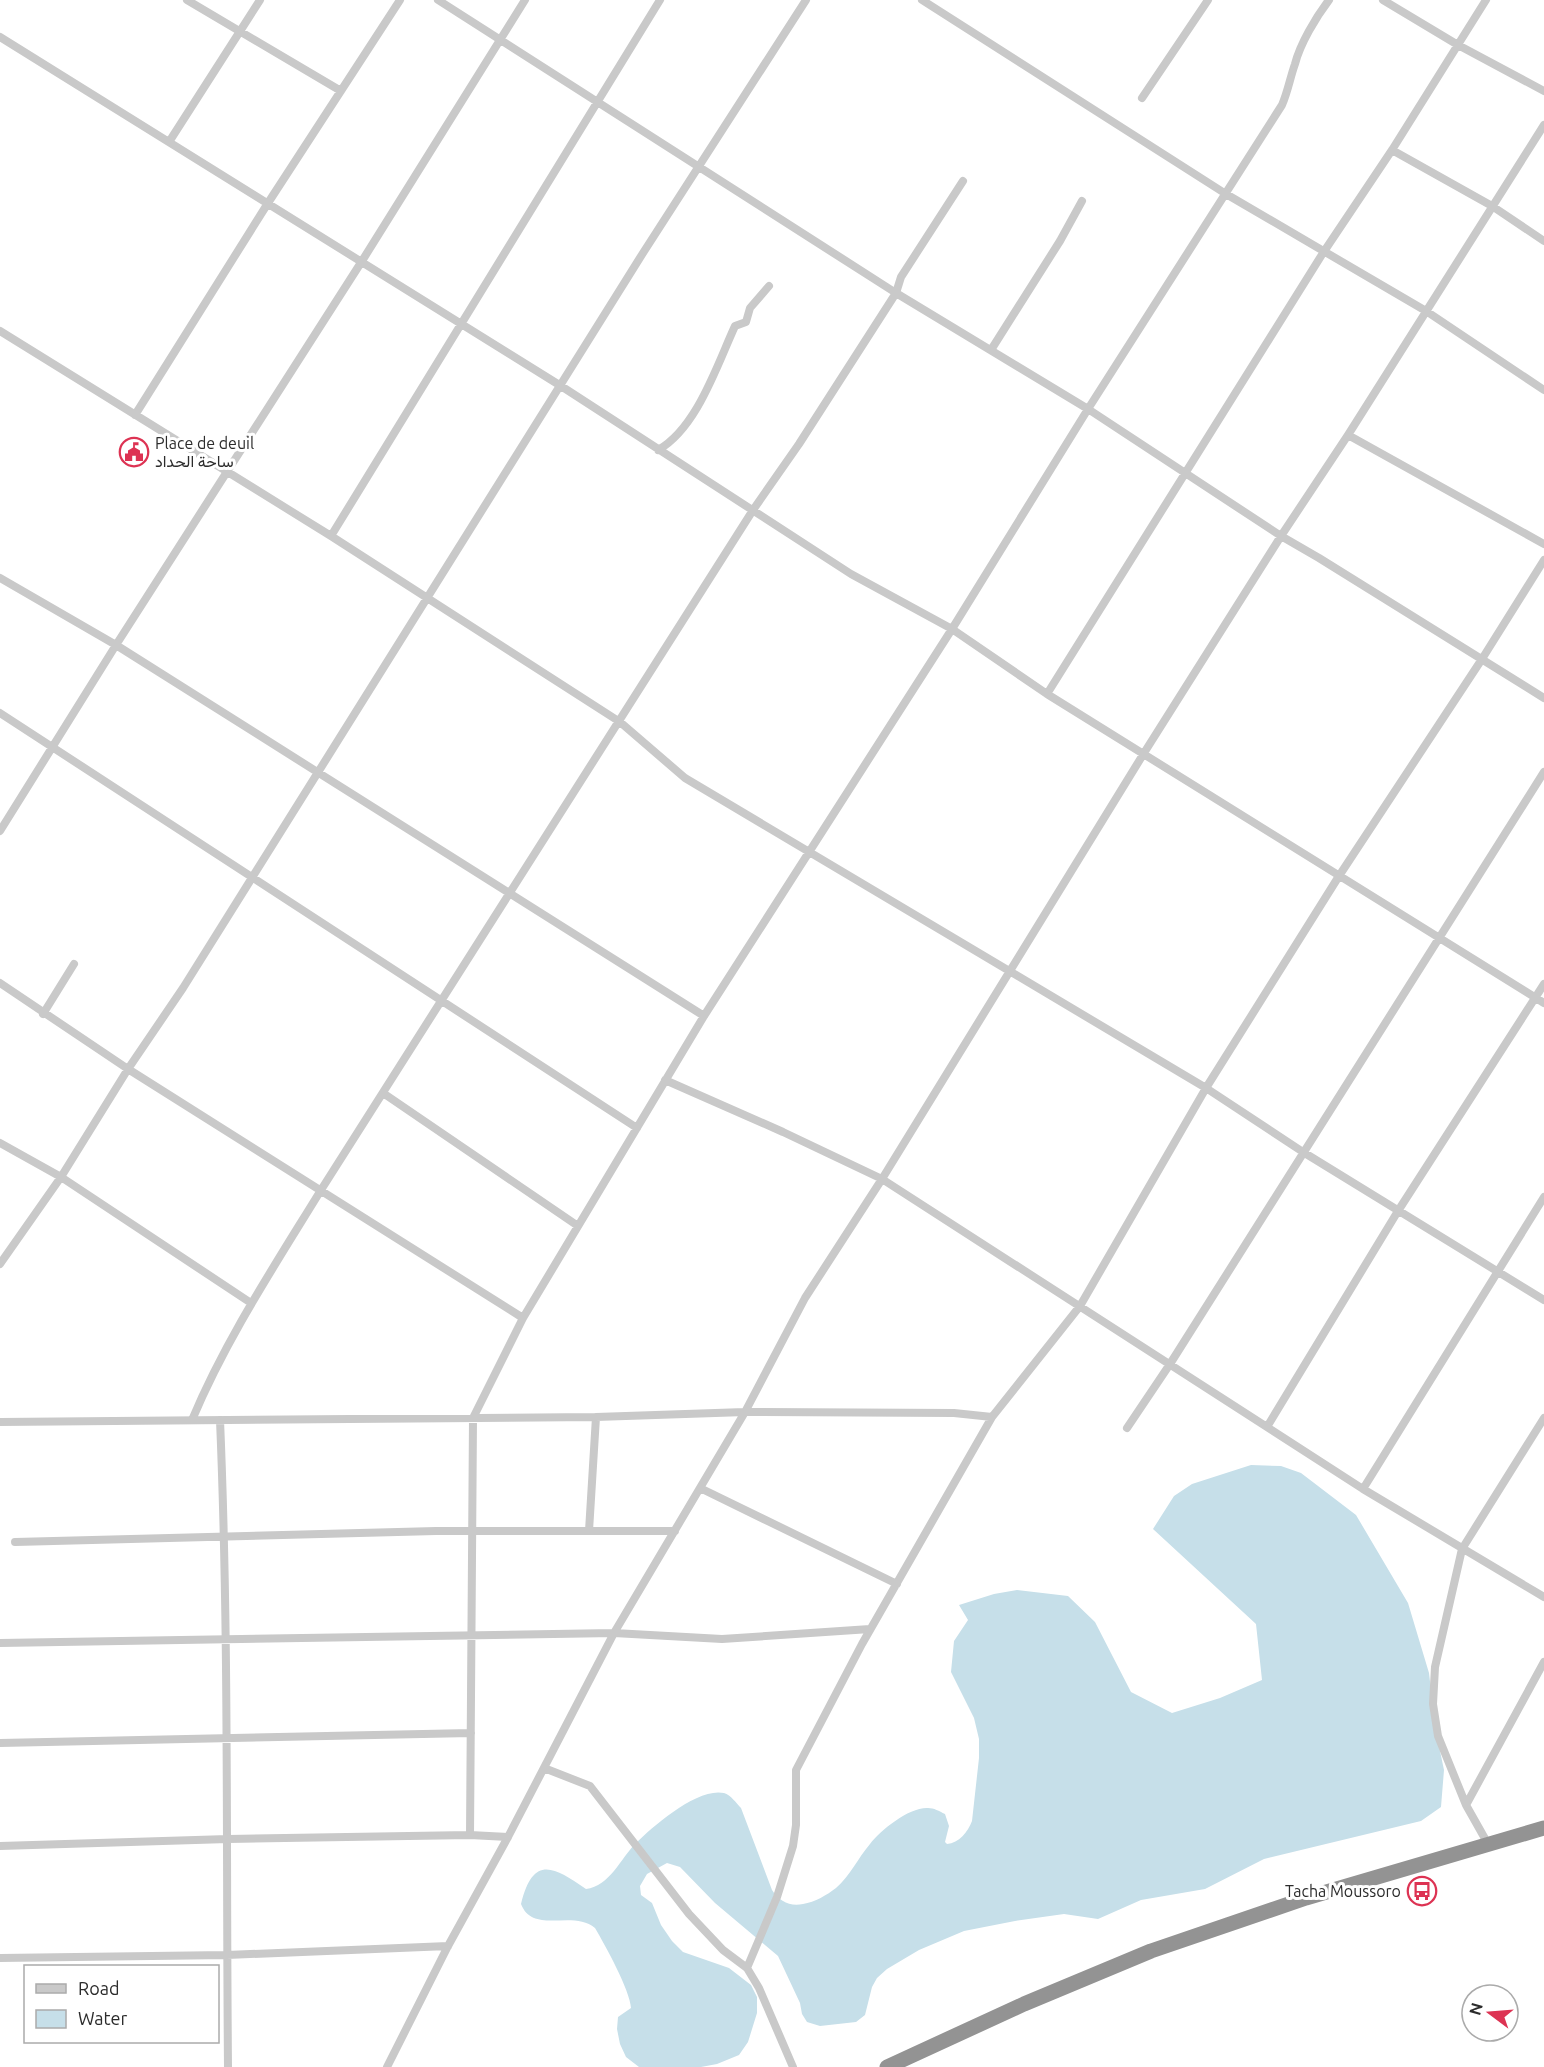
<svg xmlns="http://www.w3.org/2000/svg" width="1544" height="2067" viewBox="0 0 1544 2067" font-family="Ubuntu,Vazirmatn,sans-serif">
  <rect width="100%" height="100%" fill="#fff"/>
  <path fill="#c6dfe9" d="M1251,1465L1281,1466L1301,1473L1356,1515L1408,1603L1429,1673L1436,1732L1444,1770L1441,1807L1421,1821L1264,1859L1205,1889L1141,1900L1098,1919L1064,1914L1015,1921L964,1931L919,1950L887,1969L877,1978L872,1987L865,2015L856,2022L820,2026L807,2022L802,2014L800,2003L778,1956L715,1903L680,1867L667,1863L647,1874L640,1886L641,1895L652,1903L661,1925L672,1941L683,1952L729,1968L751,1985L757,1997V2013L748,2042L739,2055L717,2064L701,2067H639L626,2057L620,2044L617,2029L618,2017L631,2008C630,1990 605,1945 595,1928C573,1909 533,1935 521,1904C533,1855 553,1866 586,1889C610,1886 620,1859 636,1843C653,1826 698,1787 724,1793C731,1795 736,1803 741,1808L772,1890C779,1901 790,1907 803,1904C815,1902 827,1895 836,1888C850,1876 858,1858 870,1844C881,1830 909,1807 928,1808C934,1808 939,1811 945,1814L949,1826L945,1842L947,1844C959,1843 968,1832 972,1821L979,1758V1739L974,1718L951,1672L954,1641L968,1620L959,1605L994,1594L1017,1590L1068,1596L1095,1622L1131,1692L1172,1713L1220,1698L1262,1680L1256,1624L1153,1529L1174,1496L1192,1484Z"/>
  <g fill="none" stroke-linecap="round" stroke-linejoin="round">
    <path stroke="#c9c9c9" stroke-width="8" d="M187,0L341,91
      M438,0L896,293L1088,409L1281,536L1319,558L1544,698
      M922,0L1226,194L1426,311L1544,390
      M1383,0L1458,45L1544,91
      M0,37L561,386L851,574L952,629L1047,694L1544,1003
      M1142,98L1208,0
      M169,142L260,0
      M1392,150L1492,206L1544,241
      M0,331L331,536L620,722L685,778L1206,1088L1303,1152L1544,1300
      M991,350L1060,241L1082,201
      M135,415L268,203L400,0
      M1348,435L1544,544
      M658,450C697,428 717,365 735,326L746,322L750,308L769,286
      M331,536L660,0
      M0,578L116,645L704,1016
      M1047,694L1323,253L1392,150L1486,0
      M0,713L637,1128
      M0,831L116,645L362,261L525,0
      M0,983L128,1069L523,1318
      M43,1014L74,964
      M665,1080L783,1132L882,1179L1363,1489L1544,1597
      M383,1093L578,1226
      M0,1143L61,1177L251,1303
      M0,1264L61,1177L128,1069L183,988L643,253L806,0
      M192,1420C226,1339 275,1265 321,1190L753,510L799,444L896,293L901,277L963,181
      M220,1420C229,1635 226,1851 228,2067
      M0,1422L596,1417L745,1412L954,1413L992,1417L1080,1306L1206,1088L1339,876L1482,659L1544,560
      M1267,1427L1398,1211L1544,984
      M1127,1428L1170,1364L1544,772
      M700,1488L897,1584
      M1363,1489L1544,1197
      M589,1531L596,1417
      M15,1542L436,1531H675
      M0,1643L614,1633L722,1639L870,1629
      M0,1743L471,1733
      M544,1768L590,1786L689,1914L723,1950L747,1968L759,1988L793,2067
      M1466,1805L1438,1736L1433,1704L1435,1667L1462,1549L1544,1418
      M470,1835L473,1418L523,1318L704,1016L952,629L1088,409L1282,105C1288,91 1290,78 1295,64C1300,44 1316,17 1329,0
      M1488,1844L1466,1805L1544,1662
      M0,1846L228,1839L470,1835L508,1837
      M0,1958L227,1955L448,1946
      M747,1968L777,1897L793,1846L796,1825V1770L862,1644L992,1417
      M387,2067L448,1946L508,1837L614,1633L745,1412L805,1298L882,1179L1144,753L1281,536L1348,435L1544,125"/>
    <path stroke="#939393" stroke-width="15" d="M887,2067L1024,2004L1151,1951L1306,1898L1544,1828"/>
  </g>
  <defs>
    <g id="civic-ring" transform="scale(1.5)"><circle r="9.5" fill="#fff" stroke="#dd3353" stroke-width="1.5"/><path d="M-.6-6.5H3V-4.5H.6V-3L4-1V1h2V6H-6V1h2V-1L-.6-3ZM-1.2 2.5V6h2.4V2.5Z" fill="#dd3353"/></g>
    <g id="bus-ring" transform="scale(1.5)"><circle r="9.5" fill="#fff" stroke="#dd3353" stroke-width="1.5"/><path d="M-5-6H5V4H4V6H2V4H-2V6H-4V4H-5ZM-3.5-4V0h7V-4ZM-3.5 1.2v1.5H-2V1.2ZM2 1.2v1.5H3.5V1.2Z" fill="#dd3353"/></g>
  </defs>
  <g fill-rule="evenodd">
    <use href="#civic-ring" x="134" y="452"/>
    <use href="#bus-ring" x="1422" y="1891"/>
  </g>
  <g text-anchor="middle" stroke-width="6" stroke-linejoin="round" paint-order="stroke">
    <g font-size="16" fill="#2c2c2c" stroke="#fff" text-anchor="start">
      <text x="155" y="449">Place de deuil<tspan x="155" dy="18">ساحة الحداد</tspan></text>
      <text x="1401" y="1897" text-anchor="end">Tacha Moussoro</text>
    </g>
  </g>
  <rect x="24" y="1965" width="195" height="78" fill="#ffffff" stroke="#ababab" stroke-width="1.5"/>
  <rect x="36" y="1984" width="30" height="9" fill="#c9c9c9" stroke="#ababab" stroke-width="1.5"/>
  <text x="78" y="1995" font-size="18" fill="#2c2c2c">Road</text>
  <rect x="36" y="2010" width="30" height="18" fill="#c6dfe9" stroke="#ababab" stroke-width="1.5"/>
  <text x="78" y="2025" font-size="18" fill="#2c2c2c">Water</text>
  <g transform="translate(1490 2013) rotate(286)"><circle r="28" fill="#ffffff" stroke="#ababab" stroke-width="1.5"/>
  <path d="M0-4.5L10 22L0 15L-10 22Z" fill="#dd3353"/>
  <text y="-9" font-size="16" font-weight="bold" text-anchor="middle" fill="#2c2c2c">N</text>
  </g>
</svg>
